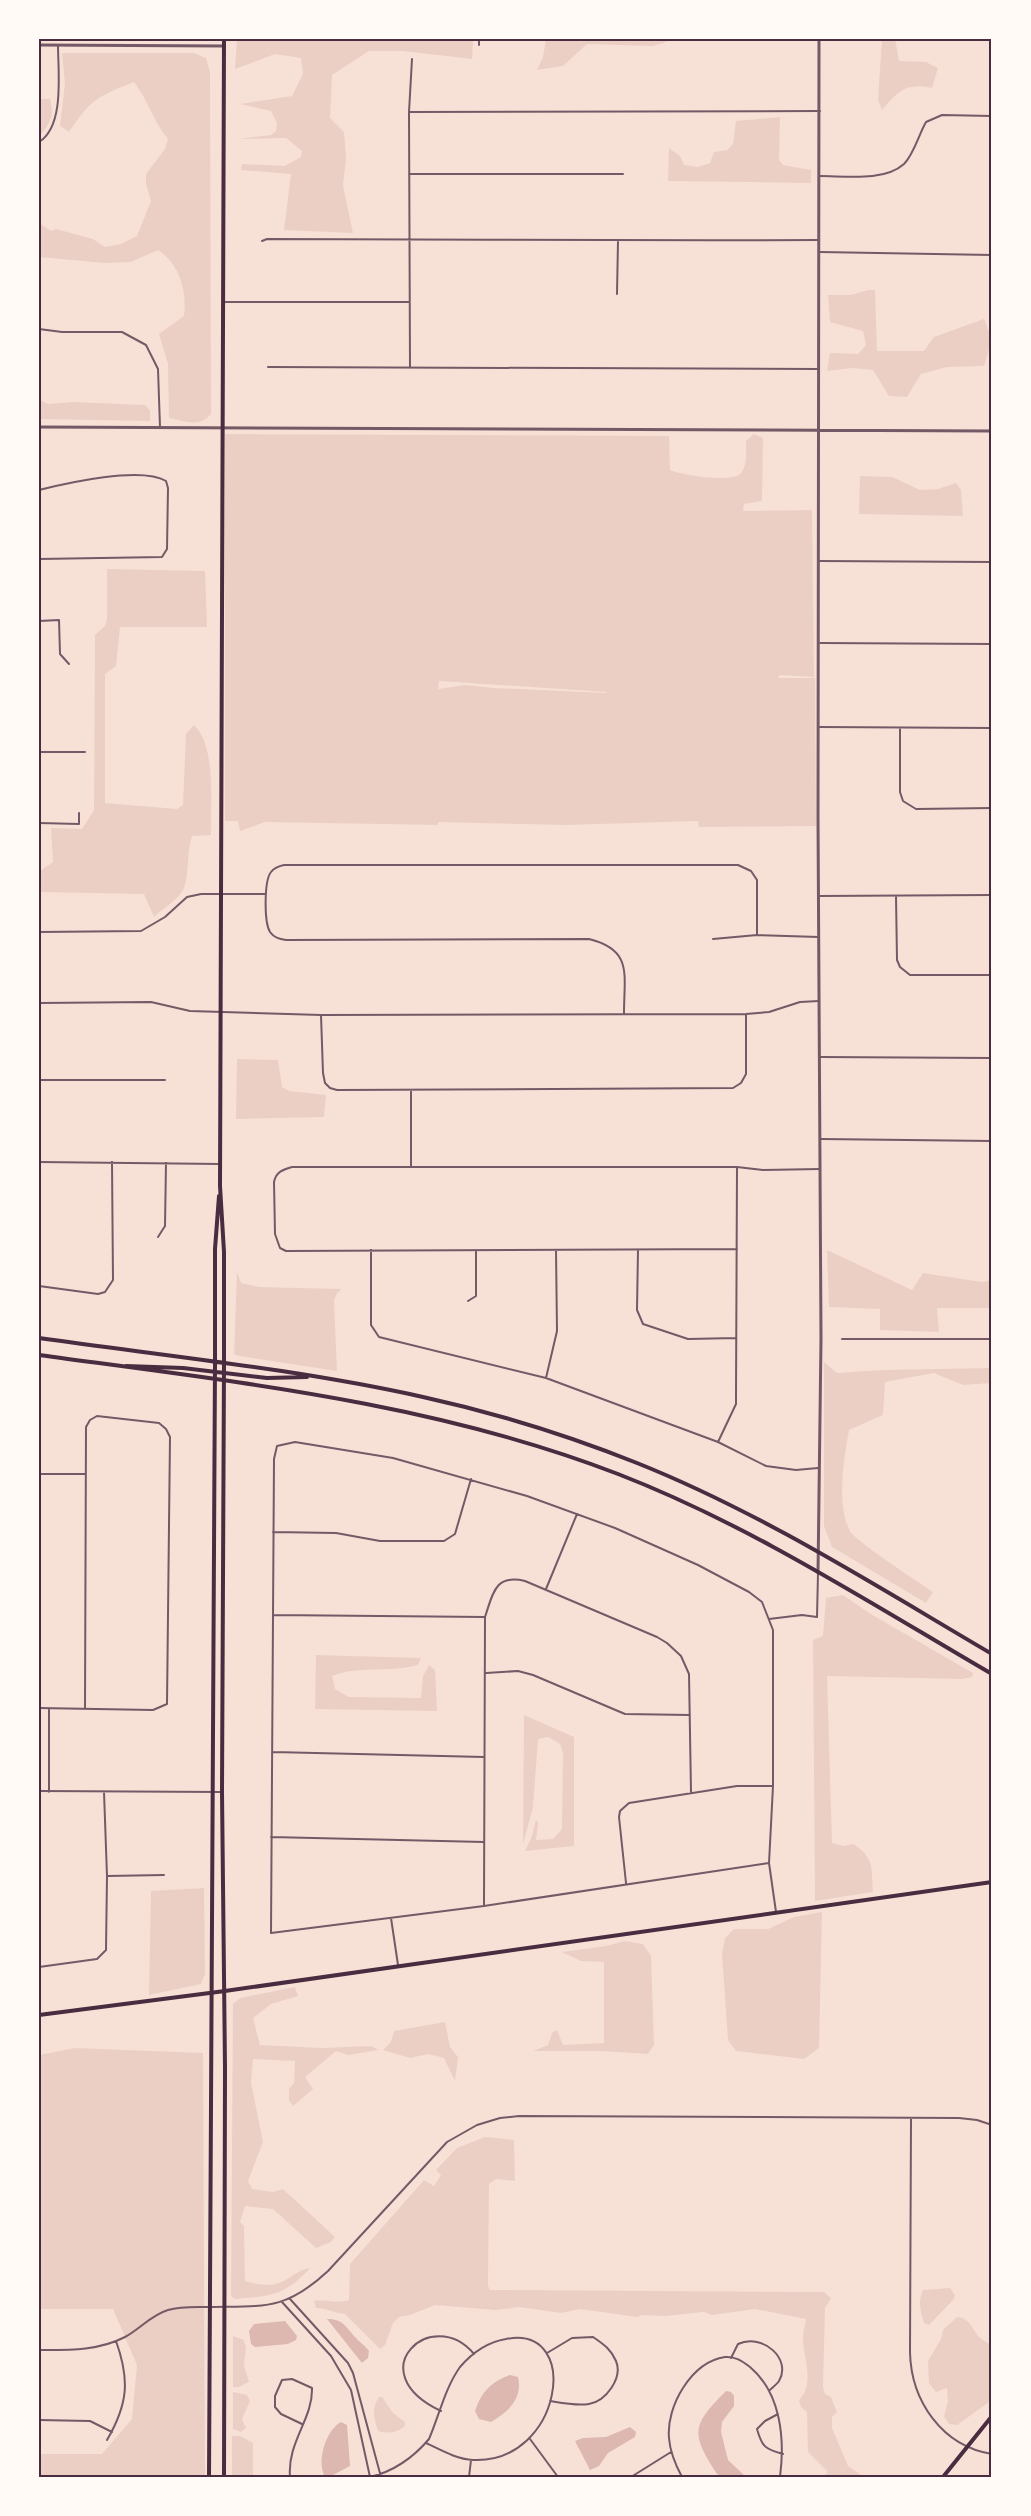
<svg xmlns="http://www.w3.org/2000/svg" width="1031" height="2516" viewBox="0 0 1031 2516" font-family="'Asap Condensed',sans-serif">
  <rect width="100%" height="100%" fill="#f7e1d7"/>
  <path fill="#ebcfc5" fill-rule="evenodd" d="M237,39H455L473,41L472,59L403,51H369L332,75L330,118L344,132L346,158L343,186L353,233L284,230L291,174L241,170L242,164L285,166L301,157L302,151L286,138L238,139L271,135L276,131L277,123L271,111L240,104L292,96L303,74L301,58L275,54L235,69Z
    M546,39H675L653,46L587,44L563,66L537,70L543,57Z
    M882,39H895L899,61L926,62L938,68L932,88C906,82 898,91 882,110L878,100Z
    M62,53H194L206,58L210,72L211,414C200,428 184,421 169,418L168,364L159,334L184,316C187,292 180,264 158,250L131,262L105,263L39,257V223L51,231L56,229L93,239L105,247L121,244L137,236L151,201L146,184V174L165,149L168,139C153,121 148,100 134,82C97,97 92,98 69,132L60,126L65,83Z
    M39,99H50C55,115 50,125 39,136Z
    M780,117L779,160L783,165L811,170V183L668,181L669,148L680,156L684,165L698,167L710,163L714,152L727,150L733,144L736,121Z
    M868,290H875L877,351H924L934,337L984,319L992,339L984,366L947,367L921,374L907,397L889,396L873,370L852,368L827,371L830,353L858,354L866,345L863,331L830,322L828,295H851Z
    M39,400L48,404L73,402L145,405L150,410V421L40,419Z
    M225,434L669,436L670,470C682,475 730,483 740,474C748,466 746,451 746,441L754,434L763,438L762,501L744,504L743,511L812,510L814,677L780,675L778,678H815L816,826L699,827L698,821L566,825L438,822V825L265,822L240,831L238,821H225ZM439,681L607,692V693L494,688L465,685L438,689Z
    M860,476L892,477L920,490L938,489L956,483L961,490L963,516L859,514Z
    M107,569L205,571L207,627H120L116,666L105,674V803L177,809L183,805L186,734L194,725C217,747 210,804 211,835L192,836C186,854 190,879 182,892C176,901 162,909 154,917L144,894L39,892L40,871L53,862L51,828L82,829L94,810L95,635L105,626L107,619Z
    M237,1059L278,1060L282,1087L289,1091L326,1095L324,1117L236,1119Z
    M827,1250L912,1290L923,1273L982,1282L992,1280V1308H937L939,1332L880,1330V1309L829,1307Z
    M237,1272L241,1283L259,1287L342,1289L337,1293L334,1301L337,1371L239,1356L234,1354Z
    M824,1362L837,1373L883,1370L992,1368V1383L963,1385L934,1373L885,1382L883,1415L849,1430C844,1458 836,1505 850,1531C854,1540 920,1583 933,1592L926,1603L832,1547L824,1526Z
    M843,1595L869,1613L973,1673L972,1677L962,1679L827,1676L832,1843L843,1846L853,1844C875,1858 871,1868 873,1892L815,1901L813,1640L823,1636L826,1598Z
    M316,1655L421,1658L418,1665C390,1673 360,1665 332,1676L335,1689L349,1697L421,1698L423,1676L429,1665L435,1670L437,1711L315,1709Z
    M524,1715L574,1737V1846L525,1851L532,1836L536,1819L538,1823L536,1840L553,1839L562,1829L563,1753L560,1744L548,1737L538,1739L533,1807L523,1844Z
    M204,1888L205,1974L201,1984L149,1995L151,1891Z
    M822,1912L819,2048L804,2059L736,2051L728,2040L722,1954L725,1938L734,1929H768L794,1917Z
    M625,1941L643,1944L651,1956L654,2045L648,2054L602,2051H533L548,2045L552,2033L557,2030L563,2045L604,2043V1962L581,1961L562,1952L606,1946Z
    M295,1987L298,1996L271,2004L253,2018L260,2045L322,2048L371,2046L379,2050L348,2055L336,2051L305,2077L313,2089L293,2106L289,2100V2089L294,2083L295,2061L253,2059L251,2083L263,2142L248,2181L252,2189L273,2192L283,2189L335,2237L331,2242L316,2248L273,2209L245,2206L240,2222L244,2226L245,2281C257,2284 267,2287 279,2283C291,2279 296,2270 310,2268C285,2296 270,2296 235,2299L231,2296L233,2004L240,1998Z
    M445,2022L450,2047L458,2057L455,2081L444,2058L428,2054L410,2058L383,2050L391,2042L394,2031Z
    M75,2048L203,2053L205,2477H39V2454H102L132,2419L137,2365L113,2309H39V2055Z
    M485,2137L514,2140L515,2181L496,2179L489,2184L488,2286L490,2290L824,2292L831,2298L825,2308L823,2387L825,2394L831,2397L837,2412L832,2417V2428L848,2466L864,2477H823L828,2472L808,2452L807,2412L801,2407L799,2400C814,2386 805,2361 803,2343C802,2335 805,2327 806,2319L755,2309L712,2315L704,2312L665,2316L642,2315L637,2317L580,2309L561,2313L519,2307L495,2310L435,2305L410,2315L399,2317L393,2323L385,2345L380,2349L345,2314C334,2313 327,2308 316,2308L314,2301C326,2299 338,2304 349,2300L350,2264L424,2180L434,2186L441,2175L436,2170L457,2148Z
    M950,2288L955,2295L954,2299L929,2325L924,2323C920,2312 918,2301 923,2290Z
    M957,2317C970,2318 972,2329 979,2337C983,2340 988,2343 992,2346V2400L957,2425L949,2424L944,2416L948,2401L947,2388L936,2392L929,2383L928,2361L941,2339L943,2330Z
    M233,2336L244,2340L246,2348L244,2366L249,2382L239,2387H233Z
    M233,2392L247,2395L250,2401L242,2419L246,2428L241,2432L233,2429Z
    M379,2397H382L393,2413L405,2422V2426C397,2433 388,2434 378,2431C374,2418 371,2409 379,2397Z
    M232,2436H240L253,2443V2477H232Z"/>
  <path fill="#dcb8b0" d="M327,2319C343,2319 345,2326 355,2337C359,2342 365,2345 369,2351L368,2358L362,2363Z
    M285,2321L297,2336L296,2340L288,2344L255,2347L251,2344L249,2331L254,2324Z
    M510,2375L518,2377C523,2399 508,2412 491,2422L479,2419L475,2411C481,2392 492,2381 510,2375Z
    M726,2391L731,2392L734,2396V2406L722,2422L721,2432L728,2460L746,2477H722L717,2474C690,2433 692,2425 726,2391Z
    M341,2422L347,2425L350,2466L329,2477L324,2475C317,2460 326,2430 341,2422Z
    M630,2427L636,2432L635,2437L608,2453L599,2466L590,2470L575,2441L583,2438L606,2437Z"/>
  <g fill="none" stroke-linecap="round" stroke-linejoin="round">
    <path stroke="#755966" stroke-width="2" d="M479,39V45
      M409,112L820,111
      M39,142C65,126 58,72 58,45
      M409,174H623
      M820,176C845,176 884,182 904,164C914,154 919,134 926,122L942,115L992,116
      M262,241L267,239C451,239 635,241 819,240
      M820,252L992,255
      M617,294L618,241
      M223,302H409
      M39,329L62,332H122L146,345L158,369L160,427
      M268,367L819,369
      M410,367L409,112L412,59
      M39,490C67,483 141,466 166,481L168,488L167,549L162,557L39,559
      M819,561L992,562
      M39,621L59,620L60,654L69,664
      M820,643L992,644
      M819,727L992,728
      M900,728V792L903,801L916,809L992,808
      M39,752H85
      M39,823L79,824V813
      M818,896L992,895
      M896,896L897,960L900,967L910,975H992
      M39,932L141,931L165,917L187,897L201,894H266
      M713,939L757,935L819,937
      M39,1003L151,1002L190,1011L321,1015L746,1014L769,1012L800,1002L819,1001
      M624,1013C624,974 633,950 589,939L286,940C280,939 274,938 270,932C264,922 264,881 271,872C275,867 279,866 284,865H738L751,871L757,880V935
      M321,1015L323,1073L325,1083L330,1088L337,1090L733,1088L741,1083L746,1074V1014
      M820,1057L992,1058
      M39,1080H165
      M411,1091V1166
      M821,1139L992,1141
      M39,1162L220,1164
      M158,1237L165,1226L166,1163
      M737,1249L286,1251L280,1248L275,1234L274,1182C276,1172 282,1170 292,1167H737L763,1170L820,1169
      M371,1250V1325L379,1337L546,1378L718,1442L766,1466L796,1470L818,1468
      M638,1250L637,1310L643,1324L688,1339L736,1338
      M39,1286L98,1294L105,1292L113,1280L112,1162
      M468,1301L476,1296V1251
      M842,1339H992
      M546,1378L557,1331L556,1250
      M718,1442L736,1404V1395L737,1167
      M39,1474H85
      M273,1532L336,1533L380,1541H444L455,1534L471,1479
      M546,1589L577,1514
      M273,1615L485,1617
      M769,1619L802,1615L817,1617L818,1573
      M486,1673L518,1671L533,1675L625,1714L690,1715
      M39,1708L153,1710L167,1704L170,1437L166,1429L159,1423L97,1416L90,1420L86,1427L85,1708
      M273,1752L484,1757
      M39,1791L222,1792
      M49,1792V1709
      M271,1837L484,1842
      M769,1863L484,1906L271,1933L274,1459L277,1446L295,1442L393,1458L527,1496L615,1528L698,1565L749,1592L762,1602L773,1630V1786L769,1863L776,1912
      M107,1876L164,1875
      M626,1883L619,1817L620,1811L629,1803L737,1786H773
      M484,1906L485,1617C493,1593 495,1574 525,1581L657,1637L667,1643L681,1656L689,1674L691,1792
      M391,1918L398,1965
      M39,1967L97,1959L106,1950L107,1876L104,1792
      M911,2118L910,2352C911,2401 942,2446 992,2454
      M290,2299L348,2363L353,2373L381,2477
      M282,2302L331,2356L351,2390L370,2477
      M39,2350C68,2350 98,2351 125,2337C140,2329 151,2315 168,2310C181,2306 196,2307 209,2307C264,2306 285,2311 328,2271L447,2142L477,2125L500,2118L519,2116L959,2118L977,2120L992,2125
      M547,2353L572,2338L593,2337C603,2344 611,2349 616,2361C623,2378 606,2401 589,2404C576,2406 562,2403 550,2401
      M731,2358L738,2344C763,2333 792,2359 779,2381C777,2384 772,2388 769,2391
      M441,2411C358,2372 432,2304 474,2354
      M778,2414L765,2421L757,2429C762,2447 765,2449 783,2454
      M39,2420L90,2421L112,2432
      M530,2439L558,2477
      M107,2440C128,2404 130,2380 116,2341
      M290,2477C287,2442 313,2419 312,2388L292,2379L282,2380L275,2396V2407L281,2414L302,2424
      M370,2477C395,2471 413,2458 429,2439C439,2416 445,2388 460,2367C472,2353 488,2342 506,2339C583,2324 562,2464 473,2460C456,2459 441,2450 426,2443
      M469,2477L471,2460
      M631,2477L671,2452
      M682,2477C675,2464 670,2452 669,2438C666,2407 691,2362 725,2357C735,2356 742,2361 750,2367C781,2393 785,2439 780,2477"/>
    <path stroke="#755966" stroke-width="3" d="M39,45L224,46
      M39,427L992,431
      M818,1573L821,1339L818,819L819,39"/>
    <path stroke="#4a2c40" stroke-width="4" d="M224,39L220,1186L224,1252V1363
      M215,1362V1249L219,1196
      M39,2015L225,1991L992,1882"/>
    <path stroke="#4a2c40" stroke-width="4" d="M39,1338C166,1356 297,1369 423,1397C496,1413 567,1435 637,1463C762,1513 876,1586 992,1654
      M39,1355C235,1382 432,1402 618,1474C750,1525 870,1603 992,1674
      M126,1366L183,1368L267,1378L307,1377
      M209,2477C210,2106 214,1734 215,1363
      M224,2477L225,2068L222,1792L224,1364
      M943,2477L992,2416"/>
  </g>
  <rect width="1031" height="2516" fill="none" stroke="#fffaf5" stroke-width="81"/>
  <rect x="40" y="40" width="950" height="2436" fill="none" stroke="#4a2c40" stroke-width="2"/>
</svg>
